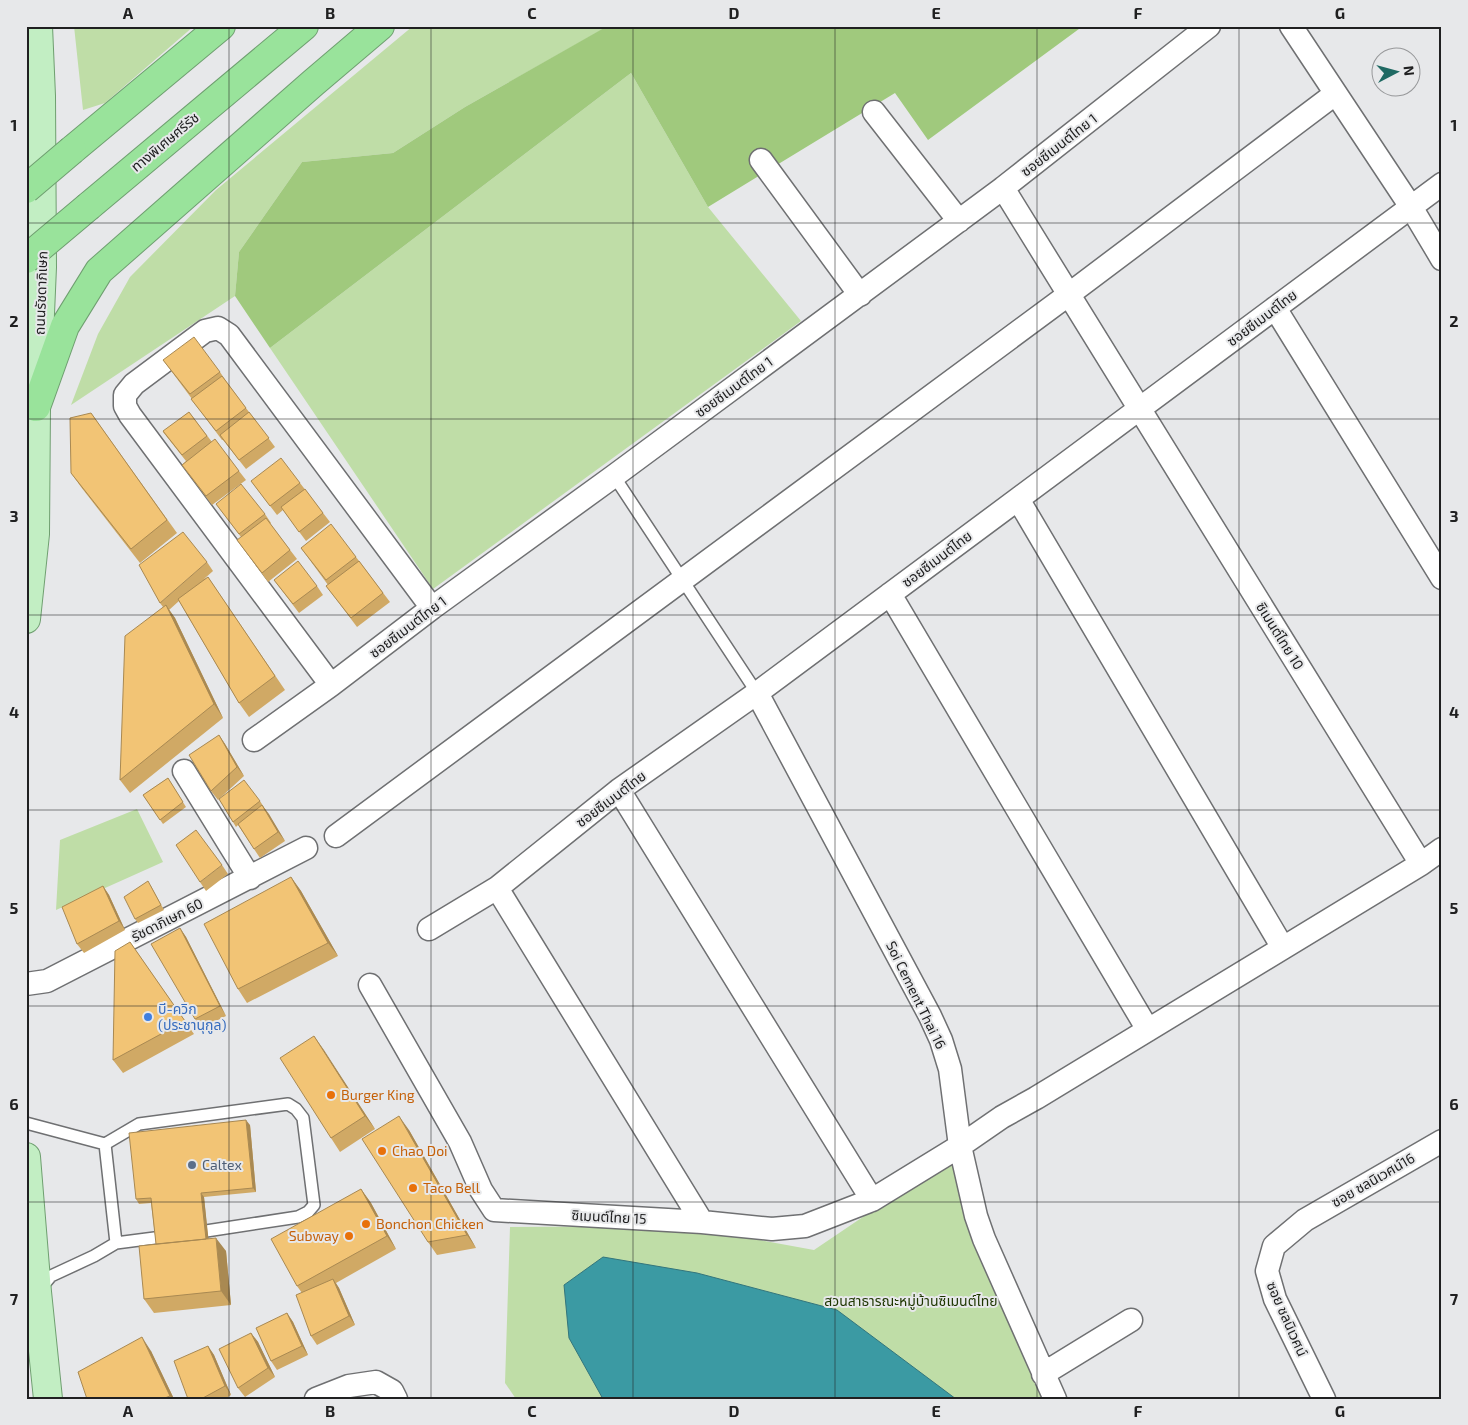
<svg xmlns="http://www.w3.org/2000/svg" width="1468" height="1425" viewBox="0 0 1468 1425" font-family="'Exo 2','Noto Sans Thai',sans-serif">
  <rect width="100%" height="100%" fill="#e7e8ea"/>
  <path fill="#bfdda7" d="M74,26H194L105,103L83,110Z
    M413,26H604L605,28L465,107L393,153L302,162L239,252L235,296L71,405L98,334L130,277L216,190Z
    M631,73L708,207L801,321L433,589L270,348Z
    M137,809L163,862L56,910L60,840Z
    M959,1152L1058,1399H516L505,1383L510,1227L683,1226L814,1250Z"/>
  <path fill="#a0c97d" d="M604,26H1083L928,140L895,93L708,207L631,73L270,348L235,296L239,252L302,162L393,153L465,107L604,28Z"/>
  <path fill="#3b9aa3" stroke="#33757c" d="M603,1257L697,1273L837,1310L956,1399H603L569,1338L564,1285Z"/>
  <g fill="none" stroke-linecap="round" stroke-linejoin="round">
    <g stroke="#6f7072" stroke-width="14">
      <path id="lane" d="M614,476L757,693
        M26,1123L105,1144L139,1124L288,1104L296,1109L303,1118L314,1205L308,1212L298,1217L193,1233
        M105,1144L116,1243
        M40,1289L51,1276L94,1256L116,1243L170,1236"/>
    </g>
    <g stroke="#6f7072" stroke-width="25">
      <path id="street" d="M1291,26L1411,207L1442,259
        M874,112L959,221
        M761,160L860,295
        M1003,188L1421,864
        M1275,308L1442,578
        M1018,499L1283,948
        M890,594L1148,1030
        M331,685L130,415L125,406V395L134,384L205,331L218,328L229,335L432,608
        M757,693L930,1016L941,1040L950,1069L960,1146L976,1216L984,1239L1055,1399
        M254,740L331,685L432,608L614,476L1003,188L1209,26
        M184,771L250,878
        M619,790L872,1200
        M336,836L1068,295L1335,94
        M497,888L702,1222
        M429,929L497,888L619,790L757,693L1442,184
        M26,984L47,981L306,848
        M370,985L460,1142L481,1190L494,1210L702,1222L772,1229L805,1226L872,1200L960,1146L1002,1117L1036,1098L1421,864L1442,849
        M1043,1374L1131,1320
        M316,1399L349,1386L376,1382L392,1391L396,1399
        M1324,1399L1275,1299L1267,1271L1274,1246L1305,1220L1442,1141"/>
    </g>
    <g stroke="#6f9f70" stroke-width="30">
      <path id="primary" d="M26,619L35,534L36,407L42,267L41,96L38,26
        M26,1157L37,1292L48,1399"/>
    </g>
    <g stroke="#6f9f70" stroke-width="30">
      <path id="highway" d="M72,150L221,26
        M89,206L304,26
        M36,407L65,326L99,271L313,83L380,26"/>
    </g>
    <use href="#lane" stroke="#fff" stroke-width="11"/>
    <use href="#street" stroke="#fff" stroke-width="22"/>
    <use href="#primary" stroke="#c2eec3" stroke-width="28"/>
    <use href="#highway" stroke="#99e39b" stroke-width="28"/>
    <g stroke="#6f9f70" stroke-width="30" stroke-linecap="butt">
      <path id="highway-bridge" d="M26,189L72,150
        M26,259L89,206"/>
    </g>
    <use href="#highway-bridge" stroke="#99e39b" stroke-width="28"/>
  </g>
  <path fill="#d0a965" d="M163,360L220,372L226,381L275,447L246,469L223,440H222L198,408L191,399H192Z
    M189,412L212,442L239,471L246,480L212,505L182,465L186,461L163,432Z
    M91,413L177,533L140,563L81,487L71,473Z
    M251,481L300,483L330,522L306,541L283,510L277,515Z
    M216,504L265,514L271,523L270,524L297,559L268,582L244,549L241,537Z
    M301,548L356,557L390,602L357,627L333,595L326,586L328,585Z
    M207,562L213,571L204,579L208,577L285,690L249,717L239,703L179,601L169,610L175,618L223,718L130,793L120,780L163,607L160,603Z
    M274,580L317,586L323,595L299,613Z
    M219,735L225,744L244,776L219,799L260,801L285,841L260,858L238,825L236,827L219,799L218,800L211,791Z
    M168,778L186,807L163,824L143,795Z
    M222,865L228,874L206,891L200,882Z
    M291,877L301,891L338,956L247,1003L238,989Z
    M103,886L109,895L125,930L84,953L77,944Z
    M151,886L164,910L138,923L135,919Z
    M180,928L186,937L226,1016L202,1028L195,1019Z
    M130,942L194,1034L123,1073L113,1060Z
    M314,1036L375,1129L340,1152L331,1138Z
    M250,1125L256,1192L204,1197L208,1238L226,1251L231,1305L154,1313L144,1299L156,1244L151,1203L139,1204L136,1199Z
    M409,1130L476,1248L437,1255L428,1242Z
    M361,1189L371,1203L396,1249L336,1283L339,1288L355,1325L317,1345L311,1336L302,1293L297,1286Z
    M287,1313L293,1322L308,1355L277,1370L271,1361Z
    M251,1333L258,1342L275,1377L245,1397L238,1388Z
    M208,1346L214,1355L231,1395L225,1399H188Z
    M151,1351L174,1399H87Z"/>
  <path fill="#a98952" d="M166,605L175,618L223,718L214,704Z
    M219,735L225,744L244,776L237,767Z
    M262,805L269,814L285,841L278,832Z
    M291,877L301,891L338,956L328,943Z
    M103,886L109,895L125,930L119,921Z
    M180,928L186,937L226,1016L220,1006Z
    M314,1036L324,1050L375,1129L365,1116Z
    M399,1116L409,1130L476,1248L467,1235Z
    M246,1120L250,1125L256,1192L253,1188Z
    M361,1189L371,1203L396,1249L387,1236Z
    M201,1193L204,1197L210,1253L207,1248Z
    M216,1238L226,1251L231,1305L221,1291Z
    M333,1279L339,1288L355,1325L349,1316Z
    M287,1313L293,1322L308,1355L302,1346Z
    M251,1333L258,1342L275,1377L268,1368Z
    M142,1337L151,1351L174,1399H172L170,1396Z
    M208,1346L214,1355L231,1395L225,1386Z"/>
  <path fill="#f2c475" stroke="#a98952" d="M194,337L220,372L190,394L163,360Z
    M222,376L246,408L216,431L191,399Z
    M189,412L207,436L182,455L163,431Z
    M249,412L269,438L239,460L220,435Z
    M91,413L167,520L131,549L71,473L70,418Z
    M215,439L239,471L206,496L182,465Z
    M281,458L300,483L270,506L251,481Z
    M241,484L265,514L239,534L216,504Z
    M305,489L323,513L299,532L281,507Z
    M266,518L290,550L262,573L237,540Z
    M331,524L356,557L326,580L301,548Z
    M183,532L207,562L160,603L139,565Z
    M298,561L317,586L293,604L274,580Z
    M359,561L383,593L351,618L326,586Z
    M208,577L275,676L239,703L178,599Z
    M166,605L214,704L120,780L125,636Z
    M219,735L237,767L211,791L189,755Z
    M168,778L183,802L160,820L143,795Z
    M244,780L260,801L233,822L219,799Z
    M262,805L278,832L254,849L238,824Z
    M196,830L222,865L200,882L176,845Z
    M291,877L328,943L238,989L204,924Z
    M148,881L161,905L135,919L124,897Z
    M103,886L119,921L77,944L62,907Z
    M180,928L220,1006L195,1019L151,944Z
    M130,942L185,1021L113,1060L115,951Z
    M314,1036L365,1116L331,1138L280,1058Z
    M399,1116L467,1235L428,1242L362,1139Z
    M246,1120L253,1188L201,1193L206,1239L156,1244L151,1198L136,1199L129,1133Z
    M361,1189L387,1236L297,1286L271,1239Z
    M216,1238L221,1291L144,1299L139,1246Z
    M333,1279L349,1316L311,1336L296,1295Z
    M287,1313L302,1346L271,1361L256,1328Z
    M251,1333L268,1368L238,1388L219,1349Z
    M142,1337L170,1396L162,1399H87L78,1372Z
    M208,1346L225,1386L201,1399H188L174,1361Z"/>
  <path fill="none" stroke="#202021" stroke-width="1" stroke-opacity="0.55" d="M229,26V1399M431,26V1399M633,26V1399M835,26V1399M1037,26V1399M1239,26V1399M26,223H1442M26,419H1442M26,615H1442M26,810H1442M26,1006H1442M26,1202H1442"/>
  <circle fill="#3f7fe0" stroke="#e7e8ea" stroke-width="2" cx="148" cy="1017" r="5"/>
  <g fill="#e8710a" stroke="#e7e8ea" stroke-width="2">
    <circle cx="331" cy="1095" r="5"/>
    <circle cx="382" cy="1151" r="5"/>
    <circle cx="413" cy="1188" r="5"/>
    <circle cx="366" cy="1224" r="5"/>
    <circle cx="349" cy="1236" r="5"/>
  </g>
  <circle fill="#5c6f8a" stroke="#e7e8ea" stroke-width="2" cx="192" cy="1165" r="5"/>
  <g text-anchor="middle" stroke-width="4" stroke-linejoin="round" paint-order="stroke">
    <g font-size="14" fill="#202021" stroke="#e7e8ea">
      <text transform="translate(165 142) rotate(-40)" y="5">ทางพิเศษศรีรัช</text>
      <text transform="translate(1059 145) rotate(-38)" y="5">ซอยซีเมนต์ไทย 1</text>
      <text transform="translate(41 293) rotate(-88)" y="5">ถนนรัชดาภิเษก</text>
      <text transform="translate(1262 318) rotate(-37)" y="5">ซอยซีเมนต์ไทย</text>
      <text transform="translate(734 387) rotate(-36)" y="5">ซอยซีเมนต์ไทย 1</text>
      <text transform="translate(937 559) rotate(-37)" y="5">ซอยซีเมนต์ไทย</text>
      <text transform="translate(408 627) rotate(-37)" y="5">ซอยซีเมนต์ไทย 1</text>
      <text transform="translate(1280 636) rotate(58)" y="5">ซิเมนต์ไทย 10</text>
      <text transform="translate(611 799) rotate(-37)" y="5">ซอยซีเมนต์ไทย</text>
      <text transform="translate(167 920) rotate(-27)" y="5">รัชดาภิเษก 60</text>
      <text transform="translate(916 995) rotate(64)" y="5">Soi Cement Thai 16</text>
      <text transform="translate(1373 1180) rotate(-30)" y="5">ซอย ชลนิเวศน์16</text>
      <text transform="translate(609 1217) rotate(3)" y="5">ซิเมนต์ไทย 15</text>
      <text transform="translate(1287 1319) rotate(66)" y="5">ซอย ชลนิเวศน์</text>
    </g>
    <g font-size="14" fill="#366cbe" stroke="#e7e8ea" text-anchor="start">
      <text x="158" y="1014">บี-ควิก<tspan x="158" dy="16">(ประชานุกูล)</tspan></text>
    </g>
    <g font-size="14" fill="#c56008" stroke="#e7e8ea" text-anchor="start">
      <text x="341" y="1100">Burger King</text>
      <text x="392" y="1156">Chao Doi</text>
      <text x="423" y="1193">Taco Bell</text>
      <text x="376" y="1229">Bonchon Chicken</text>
      <text x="339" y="1241" text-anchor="end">Subway</text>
    </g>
    <g font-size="14" fill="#4e5e75" stroke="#e7e8ea" text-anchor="start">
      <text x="202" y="1170">Caltex</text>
    </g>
    <g font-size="14" fill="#1e3600" stroke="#e7e8ea">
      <text x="911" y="1306">สวนสาธารณะหมู่บ้านซิเมนต์ไทย</text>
    </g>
  </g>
  <rect width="1468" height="1425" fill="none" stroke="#e7e8ea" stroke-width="55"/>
  <g transform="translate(1396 72) rotate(84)"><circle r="24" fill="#e7e8ea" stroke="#97989a"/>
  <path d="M0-4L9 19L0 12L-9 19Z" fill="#1f6963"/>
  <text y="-8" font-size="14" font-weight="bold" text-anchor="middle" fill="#202021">N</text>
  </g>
  <rect x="28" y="28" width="1412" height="1370" fill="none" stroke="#202021" stroke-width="2"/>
  <g font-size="16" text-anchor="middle" font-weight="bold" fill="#202021">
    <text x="128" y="19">A</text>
    <text x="330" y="19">B</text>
    <text x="532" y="19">C</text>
    <text x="734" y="19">D</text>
    <text x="936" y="19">E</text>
    <text x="1138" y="19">F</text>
    <text x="1340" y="19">G</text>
    <text x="14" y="131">1</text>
    <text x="1454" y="131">1</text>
    <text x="14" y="327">2</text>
    <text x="1454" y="327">2</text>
    <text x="14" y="522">3</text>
    <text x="1454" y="522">3</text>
    <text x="14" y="718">4</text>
    <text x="1454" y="718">4</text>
    <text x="14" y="914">5</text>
    <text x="1454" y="914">5</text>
    <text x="14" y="1110">6</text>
    <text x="1454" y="1110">6</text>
    <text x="14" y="1305">7</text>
    <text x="1454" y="1305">7</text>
    <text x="128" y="1417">A</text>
    <text x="330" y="1417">B</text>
    <text x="532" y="1417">C</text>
    <text x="734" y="1417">D</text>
    <text x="936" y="1417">E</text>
    <text x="1138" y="1417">F</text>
    <text x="1340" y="1417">G</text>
  </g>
</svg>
